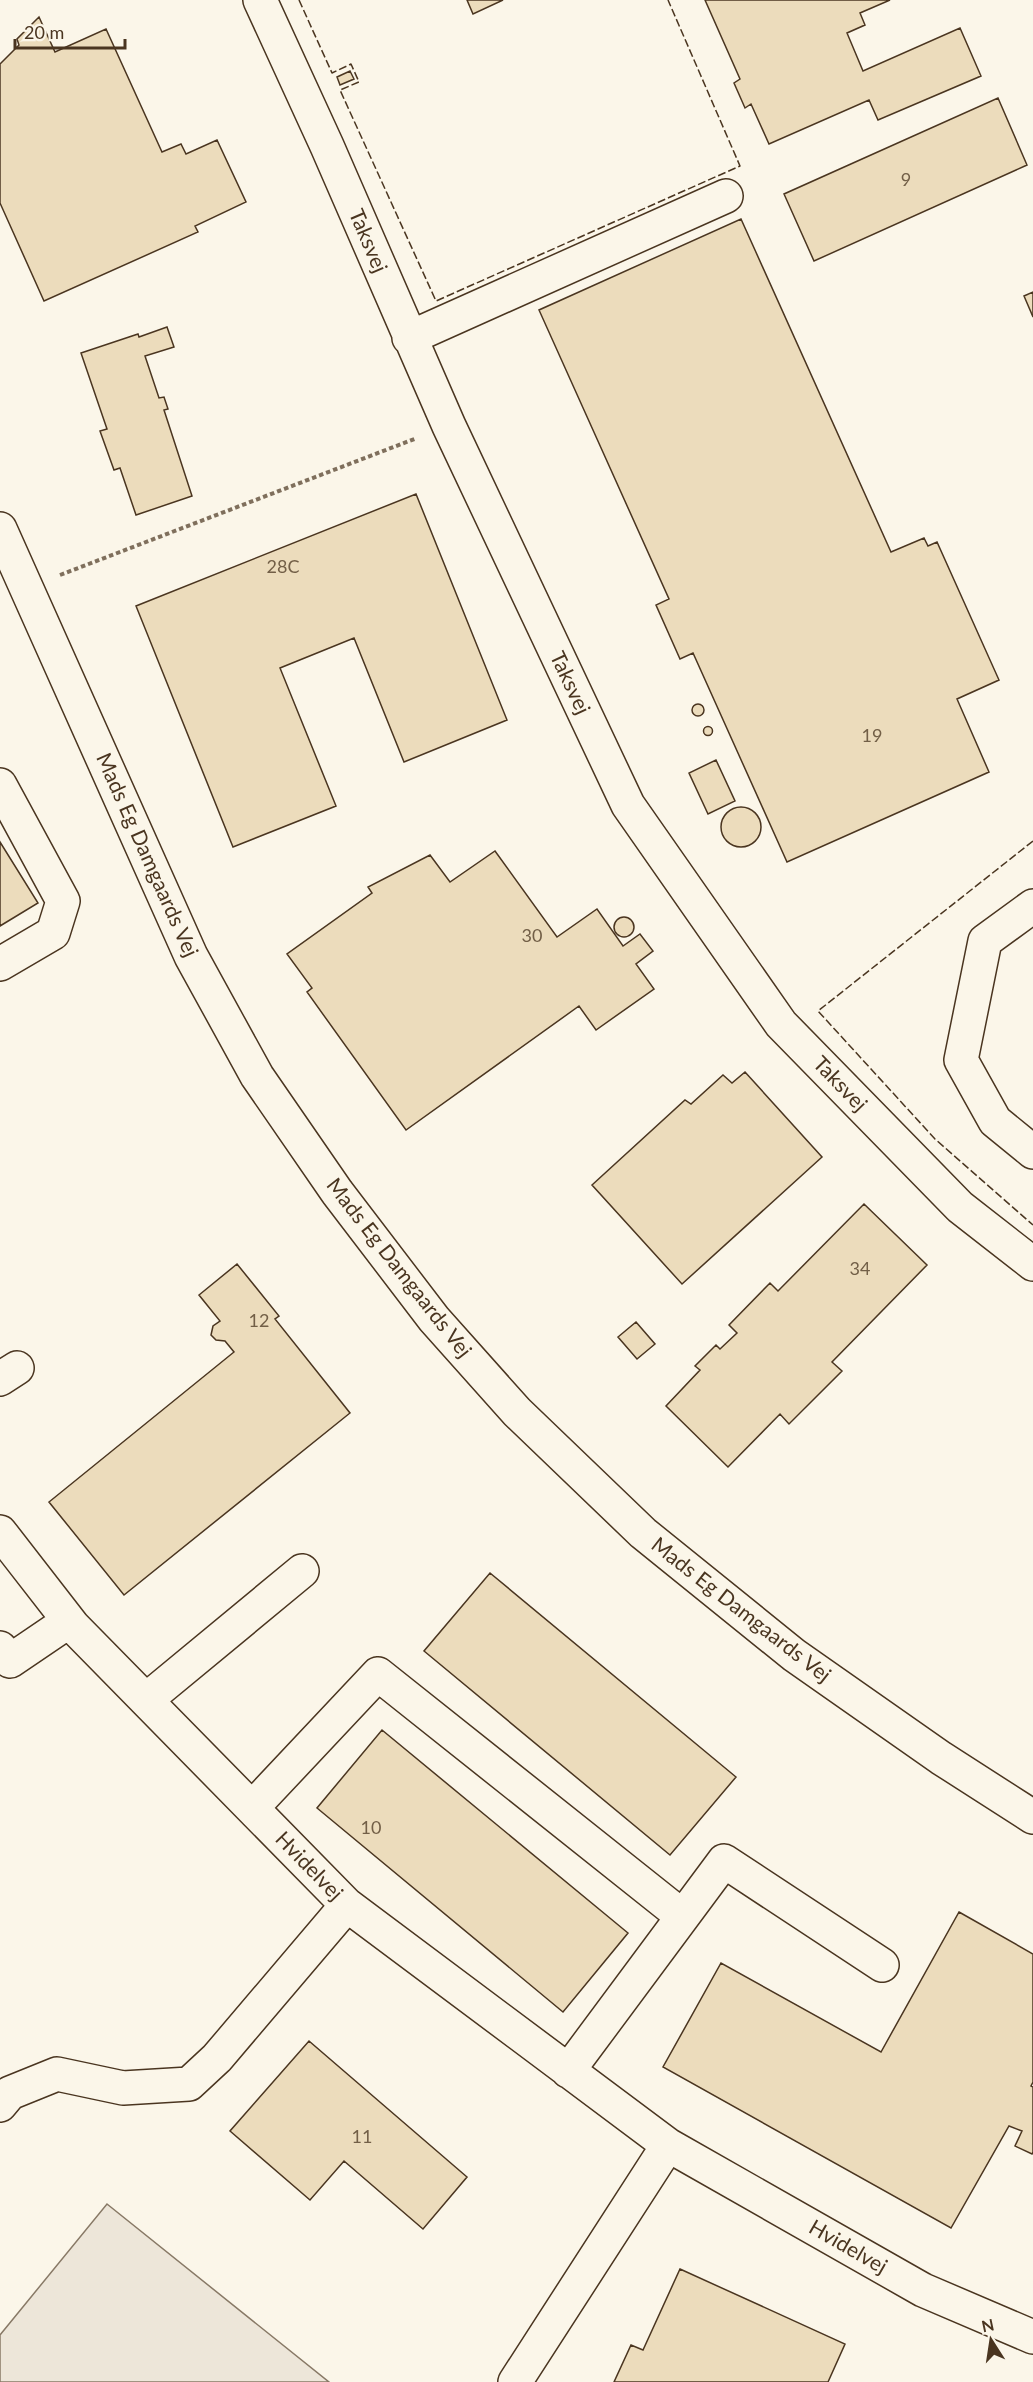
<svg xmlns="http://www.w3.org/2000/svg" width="1033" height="2382" viewBox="0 0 1033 2382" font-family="Lato,sans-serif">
  <rect width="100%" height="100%" fill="#fbf6e9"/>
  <path fill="#ede6d9" stroke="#887966" stroke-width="1.5" d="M107,2204L329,2382H0V2335Z"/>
  <path fill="#ecdcbc" stroke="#4a3520" stroke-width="1.5" d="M467,0H503L473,14Z
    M705,0H890L860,13L865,25L847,33L863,71L960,28L981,76L878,120L869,100L769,144L751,104L745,108L734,83L740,79Z
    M39,17L55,52L106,29L162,152L181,144L186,154L217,140L246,202L195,226L198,232L44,301L0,203V64L19,45L17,39Z
    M350,71L354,79L340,85L337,77Z
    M998,98L1027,165L814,261L784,194Z
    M741,219L891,552L924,538L928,546L937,542L999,680L957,699L989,772L787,862L693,653L680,659L656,605L669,599L539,310Z
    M1033,292V317L1024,296Z
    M167,327L174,347L145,356L159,398L164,397L168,409L164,410L192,496L136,515L120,468L114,470L100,431L107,429L81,353L138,334L139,337Z
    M416,494L507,720L404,762L354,638L280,668L336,806L233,847L136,606Z
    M692 710a6 6 0 1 1 12 0a6 6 0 1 1-12 0Z
    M703.5 731a4.5 4.5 0 1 1 9 0a4.5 4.5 0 1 1-9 0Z
    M716,760L735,801L708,814L689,773Z
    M721 827a20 20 0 1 1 40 0a20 20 0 1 1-40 0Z
    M0,842L38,903L0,926Z
    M495,851L557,937L597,909L623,946L640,934L653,951L636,964L654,989L596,1030L579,1006L406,1130L307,992L312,988L287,954L372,893L368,887L430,855L450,882Z
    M614 927a10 10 0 1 1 20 0a10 10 0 1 1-20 0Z
    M745,1072L822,1157L682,1284L592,1185L685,1100L691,1104L723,1075L732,1083Z
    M864,1204L927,1265L832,1362L842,1371L789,1424L780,1414L728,1467L666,1406L700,1370L695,1366L716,1345L720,1349L737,1333L729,1325L770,1283L778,1291Z
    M237,1264L279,1316L275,1319L350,1413L124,1595L49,1502L234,1352L225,1341L216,1340L211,1335L213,1326L220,1321L199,1295Z
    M636,1322L655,1344L637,1359L618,1337Z
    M490,1573L736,1777L670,1855L424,1651Z
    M382,1730L628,1933L563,2012L317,1808Z
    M959,1912L1033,1954V2082L1031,2086L1033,2087V2152L1032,2154L1015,2146L1022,2131L1009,2126L951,2228L663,2067L721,1963L881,2052Z
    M309,2041L467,2177L423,2229L344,2161L310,2200L230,2131Z
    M680,2269L845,2344L828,2382H614L631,2345L643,2350Z"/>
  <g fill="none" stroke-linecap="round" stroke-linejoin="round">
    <g stroke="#4a3520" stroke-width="36">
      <path id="minor" d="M260,0L327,146L449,426L628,805L781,1024L960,1207L1033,1264
        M409,338L726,196
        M0,529L191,956L257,1076L337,1192L434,1319L517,1412L643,1533L794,1655L941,1758L1033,1817
        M0,785L63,901L53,933L0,964
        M1033,906L985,941L961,1060L995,1121L1033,1152
        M0,1379L17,1368
        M0,1532L73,1626L347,1905L668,2145L923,2290L1033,2337
        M0,1648L10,1661L69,1621
        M146,1700L302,1571
        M252,1808L378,1674L682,1916
        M568,2071L724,1861L882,1965
        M0,2105L10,2093L57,2074L123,2088L189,2084L217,2058L347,1905
        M515,2382L668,2145"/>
    </g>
    <path stroke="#7f6f5c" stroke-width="4" stroke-dasharray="4.5 3" stroke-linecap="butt" d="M60,575L417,438"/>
    <use href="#minor" stroke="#fbf6e9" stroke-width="33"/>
    <path stroke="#4a3520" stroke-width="1.5" stroke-dasharray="8 3" stroke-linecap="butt" d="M299,0L332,73L351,64L359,82L340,90L436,301L740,166L668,0
      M1033,841L818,1011L935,1139L1033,1225"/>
  </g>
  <g text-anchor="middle" stroke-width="4.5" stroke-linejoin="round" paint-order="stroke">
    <g font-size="18" fill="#725f47">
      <text x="906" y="186">9</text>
      <text x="283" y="573">28C</text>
      <text x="872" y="742">19</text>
      <text x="532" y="942">30</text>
      <text x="860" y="1275">34</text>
      <text x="259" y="1327">12</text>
      <text x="371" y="1834">10</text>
      <text x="362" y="2143">11</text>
    </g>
    <g font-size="21" fill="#4a3520" stroke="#fbf6e9">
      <text transform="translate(368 241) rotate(67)" y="7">Taksvej</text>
      <text transform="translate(570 683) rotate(65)" y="7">Taksvej</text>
      <text transform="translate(147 855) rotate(66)" y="7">Mads Eg Damgaards Vej</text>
      <text transform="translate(840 1084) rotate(46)" y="7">Taksvej</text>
      <text transform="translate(399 1268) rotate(52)" y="7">Mads Eg Damgaards Vej</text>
      <text transform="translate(741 1610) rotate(38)" y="7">Mads Eg Damgaards Vej</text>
      <text transform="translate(309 1866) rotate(46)" y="7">Hvidelvej</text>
      <text transform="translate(848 2247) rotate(30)" y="7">Hvidelvej</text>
    </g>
  </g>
  <g transform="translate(991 2340) rotate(348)" stroke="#fbf6e9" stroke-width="4.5" paint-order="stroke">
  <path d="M0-4.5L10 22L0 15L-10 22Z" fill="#4a3520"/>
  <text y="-9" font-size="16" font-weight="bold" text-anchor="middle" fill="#4a3520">N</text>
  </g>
  <path d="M15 39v9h110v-9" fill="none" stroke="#4a3520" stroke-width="3"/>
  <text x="24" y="39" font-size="18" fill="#4a3520" stroke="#fbf6e9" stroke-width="4.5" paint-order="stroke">20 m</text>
</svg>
